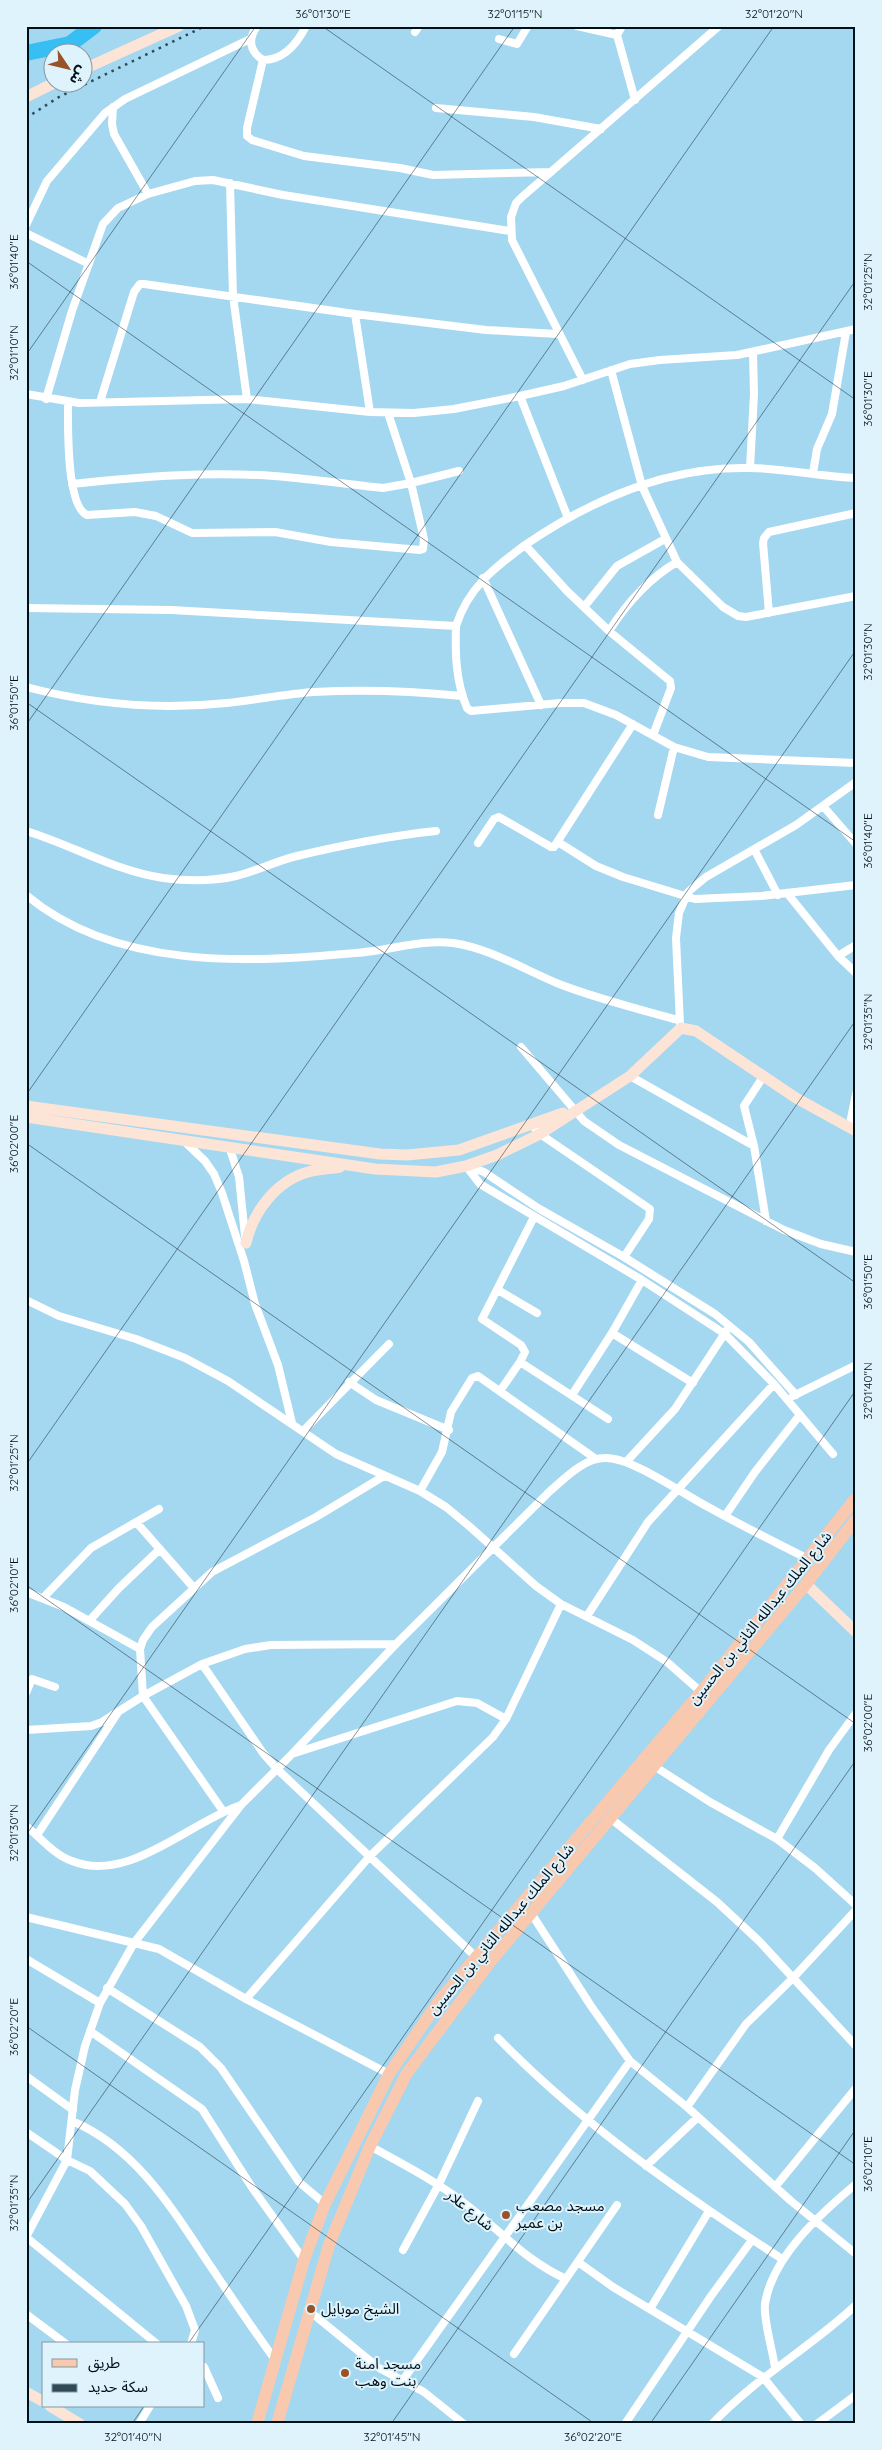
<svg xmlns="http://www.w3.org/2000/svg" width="882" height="2450" viewBox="0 0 882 2450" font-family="Quicksand,'Noto Sans Arabic',sans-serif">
  <rect width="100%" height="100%" fill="#a4d7f0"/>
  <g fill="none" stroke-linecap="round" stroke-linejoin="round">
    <path stroke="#37bef2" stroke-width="16" d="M26,53L70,44L94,26"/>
    <path stroke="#fff" stroke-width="8" d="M257,26C248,39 249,51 263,60L247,128V136L252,140L304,156L400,168L433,175L551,172
      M577,26L617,35L635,100
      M415,32L419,26
      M617,35L622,26
      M499,39L517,44L528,26
      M263,60C284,60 297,44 306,26
      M113,107L112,124L114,134L148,194
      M436,108L534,117L601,129
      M230,183L233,296L247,399
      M26,225L47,181L105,113L125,99L250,39
      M26,233L89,264
      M355,314L370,412
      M611,370L642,486L677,562L723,607L738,616L746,617L856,596
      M583,380L512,240L511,217L516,203L522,197L719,26
      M26,394L79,403L247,399L370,412L414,413L454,409L520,396L564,386L630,364L660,360L737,355L856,329
      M520,396L568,518
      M46,399L72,311L103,224L118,208L148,194L195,181L213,180L283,195L510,231
      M68,402C68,424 66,506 87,515L135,512L156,516L192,533L275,532L331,542L420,550L423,549L424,539L411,483L459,471
      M100,402L134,292L140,284H144L355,314L486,330L558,334
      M750,468L754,394L753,352
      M813,473L817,449L832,414L846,332
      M72,484C138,477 208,471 274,476C310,479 347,484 383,488L411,483L388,413
      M525,545C591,500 668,466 749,468C785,468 820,477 856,478
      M483,578L541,705
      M584,607L617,566L665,539
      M26,608L171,610L456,626C455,654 456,682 467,708L471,711L560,703H584L616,715L674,747L708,757L856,763
      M769,613L763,543L764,538L769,532L856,513
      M456,626C468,588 494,568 525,545L567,591L609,631L670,681L671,688L653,735
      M609,631C627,603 648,579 677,562
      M26,687C91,704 160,710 227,703C256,700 285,694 314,692C364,689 412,691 462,696
      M823,806L856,844
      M658,815L674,747
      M26,831C72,845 115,871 163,878C186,881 214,881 236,876C257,871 276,861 297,856C343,845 389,836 436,831
      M558,842L596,866L623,877L695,899L761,896L856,885
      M478,843L494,819L499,817L551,847H554L633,724
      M755,851L778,895
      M787,893L838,956L856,973
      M26,895C116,970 246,963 356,953C388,951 421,939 453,943C489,948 525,970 559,984C598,999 638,1009 678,1020
      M838,956L856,945
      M680,1024L676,938L679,913L688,892L706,877L796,825L856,782
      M521,1047L584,1121L619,1145L784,1230L821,1244L856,1252
      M630,1076L754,1146
      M763,1077L744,1106L754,1146L766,1221
      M532,1125L540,1134L650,1209L649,1219L624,1257
      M849,1128L856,1094
      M185,1142L205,1161L214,1174L222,1193L244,1261L255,1304L278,1365L292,1423
      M230,1149L239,1177L245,1236
      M466,1166L480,1184L642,1280L725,1334L774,1384L833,1454
      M468,1166L484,1172L538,1208L624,1257L715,1314L749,1342L796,1395
      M534,1217L482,1319L521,1345L525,1352L520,1362L608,1419
      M498,1290L537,1313
      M26,1300L59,1316L136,1339L185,1358L228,1381L336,1454L420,1491L446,1507L469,1526L536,1586L561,1604L633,1640L667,1662L701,1692
      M612,1333L693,1383
      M349,1382L376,1400L449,1430
      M500,1391L520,1362
      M572,1395L612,1333L642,1280
      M793,1396L856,1365
      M303,1431L389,1344
      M627,1461L675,1409L727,1330
      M420,1491L442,1452L451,1412L472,1378L478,1376L596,1459
      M725,1516L755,1472L799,1416
      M137,1523L193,1587
      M26,1592L64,1607L140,1649
      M43,1598L91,1548L159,1509
      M587,1616L648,1522L774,1384
      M90,1620L119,1588L160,1549
      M202,1664L263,1753L277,1769L476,1957
      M26,1693L32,1679L55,1687
      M26,1730L91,1726L102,1722L143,1696L202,1664L245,1649L271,1645L396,1644
      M295,1753L457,1701L477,1703L506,1719
      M654,1766L710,1802L777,1839L815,1868L856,1905
      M223,1811L143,1696L140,1649L143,1640L152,1627L212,1572L316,1517L384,1476
      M610,1818L717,1902L759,1941L856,2046
      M26,1826C41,1838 54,1855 72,1861C129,1884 189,1822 241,1805
      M37,1835L117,1714
      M777,1839L829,1750L856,1713
      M531,1913L591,2006L630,2061L687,2107L791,2201L856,2254
      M26,1917L159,1949L246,1999L389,2074
      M26,1959L100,2003
      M107,1988L200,2047L221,2068L299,2182L325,2204
      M246,1999L370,1856L493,1737L506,1719L561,1604
      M90,2031L202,2109L253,2189L304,2260
      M498,2038C582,2124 682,2194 782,2259
      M26,2076L73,2110
      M687,2107L746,2024L793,1978L856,1910
      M72,2121C134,2147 170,2205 205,2258C228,2292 251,2327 276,2361
      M26,2132L67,2160L90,2171L125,2204L141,2226L186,2306L195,2330L191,2344
      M370,2146C404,2165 438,2182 468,2206C503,2233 525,2260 566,2279
      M646,2166L698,2117
      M775,2187L856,2088
      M26,2237L67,2160L75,2090L85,2046L100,2003L134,1943L241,1805L293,1753L396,1644L550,1491C565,1478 584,1458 605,1458C632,1457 684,1495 710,1508C742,1526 775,1542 808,1559
      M26,2237L157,2344
      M403,2250L439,2184L478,2101
      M578,2262L613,2287L763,2377L801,2424
      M650,2309L709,2211
      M308,2310L379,2368L424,2392L464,2424
      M26,2314L66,2344
      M514,2354L617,2205
      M204,2367L218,2398
      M775,2368C773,2351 763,2320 765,2304C772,2257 821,2213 856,2184
      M403,2380L630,2061
      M139,2424L150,2406
      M625,2424L711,2296L752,2240
      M712,2424C755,2378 810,2348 856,2305
      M817,2424L856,2395"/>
    <path stroke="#fce4d7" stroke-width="11" d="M82,70L179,26
      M26,97L56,82
      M26,1106L380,1154L407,1155L459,1150L563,1113
      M26,1117L375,1169L436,1172L466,1166L497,1155L540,1134L630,1076L681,1028L696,1031L796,1098L856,1131
      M246,1243C253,1212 276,1181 308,1172C318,1169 330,1169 340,1167
      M806,1584L856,1632
      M26,2392L44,2402
      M50,2406L80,2424"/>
    <path stroke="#f9c9af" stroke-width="12" d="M257,2424L304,2260L325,2204L389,2074L439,2001L701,1692L856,1498
      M277,2424L329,2245L370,2146L407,2073L491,1961L806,1584L856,1519"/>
    <path stroke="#2f4955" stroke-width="2.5" stroke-dasharray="2.5 5" stroke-linecap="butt" d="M26,118L59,97L205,26"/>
  </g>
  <path fill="none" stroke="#001018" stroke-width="1" stroke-opacity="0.45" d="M322,26L856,400M26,261L856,842M26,355L256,26M26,702L856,1283M26,725L515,26M26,1095L774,26M26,1143L856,1724M26,1465L856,280M26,1585L856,2165M26,1835L856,650M26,2026L595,2424M26,2204L856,1020M188,2344L856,1390M132,2424L144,2406M391,2424L856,1760M650,2424L856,2129"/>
  <g fill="#995329" stroke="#dff3fd" stroke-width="2">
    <circle cx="506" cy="2215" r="5"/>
    <circle cx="311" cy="2309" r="5"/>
    <circle cx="345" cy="2373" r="5"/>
  </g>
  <g text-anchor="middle" stroke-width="4" stroke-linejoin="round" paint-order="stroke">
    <g font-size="15" fill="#001018" stroke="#dff3fd">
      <text transform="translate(760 1618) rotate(-51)" y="5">شارع الملك عبدالله الثاني بن الحسين</text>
      <text transform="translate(501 1929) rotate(-50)" y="5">شارع الملك عبدالله الثاني بن الحسين</text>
      <text transform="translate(470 2210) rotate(39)" y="5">شارع علار</text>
    </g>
    <g font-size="15" fill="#001018" stroke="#dff3fd" text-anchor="start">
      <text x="516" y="2211">مسجد مصعب<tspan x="516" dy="17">بن عمير</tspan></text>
      <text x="321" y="2314">الشيخ موبايل</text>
      <text x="355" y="2369">مسجد امنة<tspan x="355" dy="17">بنت وهب</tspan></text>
    </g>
  </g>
  <rect width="882" height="2450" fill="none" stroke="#dff3fd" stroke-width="55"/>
  <rect x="42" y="2342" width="162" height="65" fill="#dff3fd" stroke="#8698a1"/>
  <rect x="52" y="2359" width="25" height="8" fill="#f9c9af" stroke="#8698a1"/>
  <text x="88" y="2368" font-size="15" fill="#001018">طريق</text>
  <rect x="52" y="2384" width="25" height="8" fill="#2f4955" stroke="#8698a1"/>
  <text x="88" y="2392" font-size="15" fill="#001018">سكة حديد</text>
  <g transform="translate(68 68) rotate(125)"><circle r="24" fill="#dff3fd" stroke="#8698a1"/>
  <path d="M0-4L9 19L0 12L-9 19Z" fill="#995329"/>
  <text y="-8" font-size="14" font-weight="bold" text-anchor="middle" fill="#001018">ش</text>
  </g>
  <rect x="28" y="28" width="826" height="2394" fill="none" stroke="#001018" stroke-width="2"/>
  <g font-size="12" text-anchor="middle" fill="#001018">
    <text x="323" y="18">36°01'30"E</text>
    <text x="515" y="18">32°01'15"N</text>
    <text x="774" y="18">32°01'20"N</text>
    <text transform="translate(14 262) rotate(-90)" y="4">36°01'40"E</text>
    <text transform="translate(868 282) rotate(-90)" y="4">32°01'25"N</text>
    <text transform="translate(14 353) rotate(-90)" y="4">32°01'10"N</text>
    <text transform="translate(868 399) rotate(-90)" y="4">36°01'30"E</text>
    <text transform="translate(868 652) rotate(-90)" y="4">32°01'30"N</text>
    <text transform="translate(14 703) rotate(-90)" y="4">36°01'50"E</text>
    <text transform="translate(868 841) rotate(-90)" y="4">36°01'40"E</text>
    <text transform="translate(868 1022) rotate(-90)" y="4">32°01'35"N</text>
    <text transform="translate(14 1144) rotate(-90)" y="4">36°02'00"E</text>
    <text transform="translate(868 1282) rotate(-90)" y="4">36°01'50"E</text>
    <text transform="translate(868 1391) rotate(-90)" y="4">32°01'40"N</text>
    <text transform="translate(14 1463) rotate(-90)" y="4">32°01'25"N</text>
    <text transform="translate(14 1585) rotate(-90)" y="4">36°02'10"E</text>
    <text transform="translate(868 1723) rotate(-90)" y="4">36°02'00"E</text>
    <text transform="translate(14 1833) rotate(-90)" y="4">32°01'30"N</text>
    <text transform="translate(14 2027) rotate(-90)" y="4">36°02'20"E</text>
    <text transform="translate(868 2164) rotate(-90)" y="4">36°02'10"E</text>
    <text transform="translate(14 2203) rotate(-90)" y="4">32°01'35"N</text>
    <text x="133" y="2441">32°01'40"N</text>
    <text x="392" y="2441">32°01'45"N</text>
    <text x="593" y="2441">36°02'20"E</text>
  </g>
</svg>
